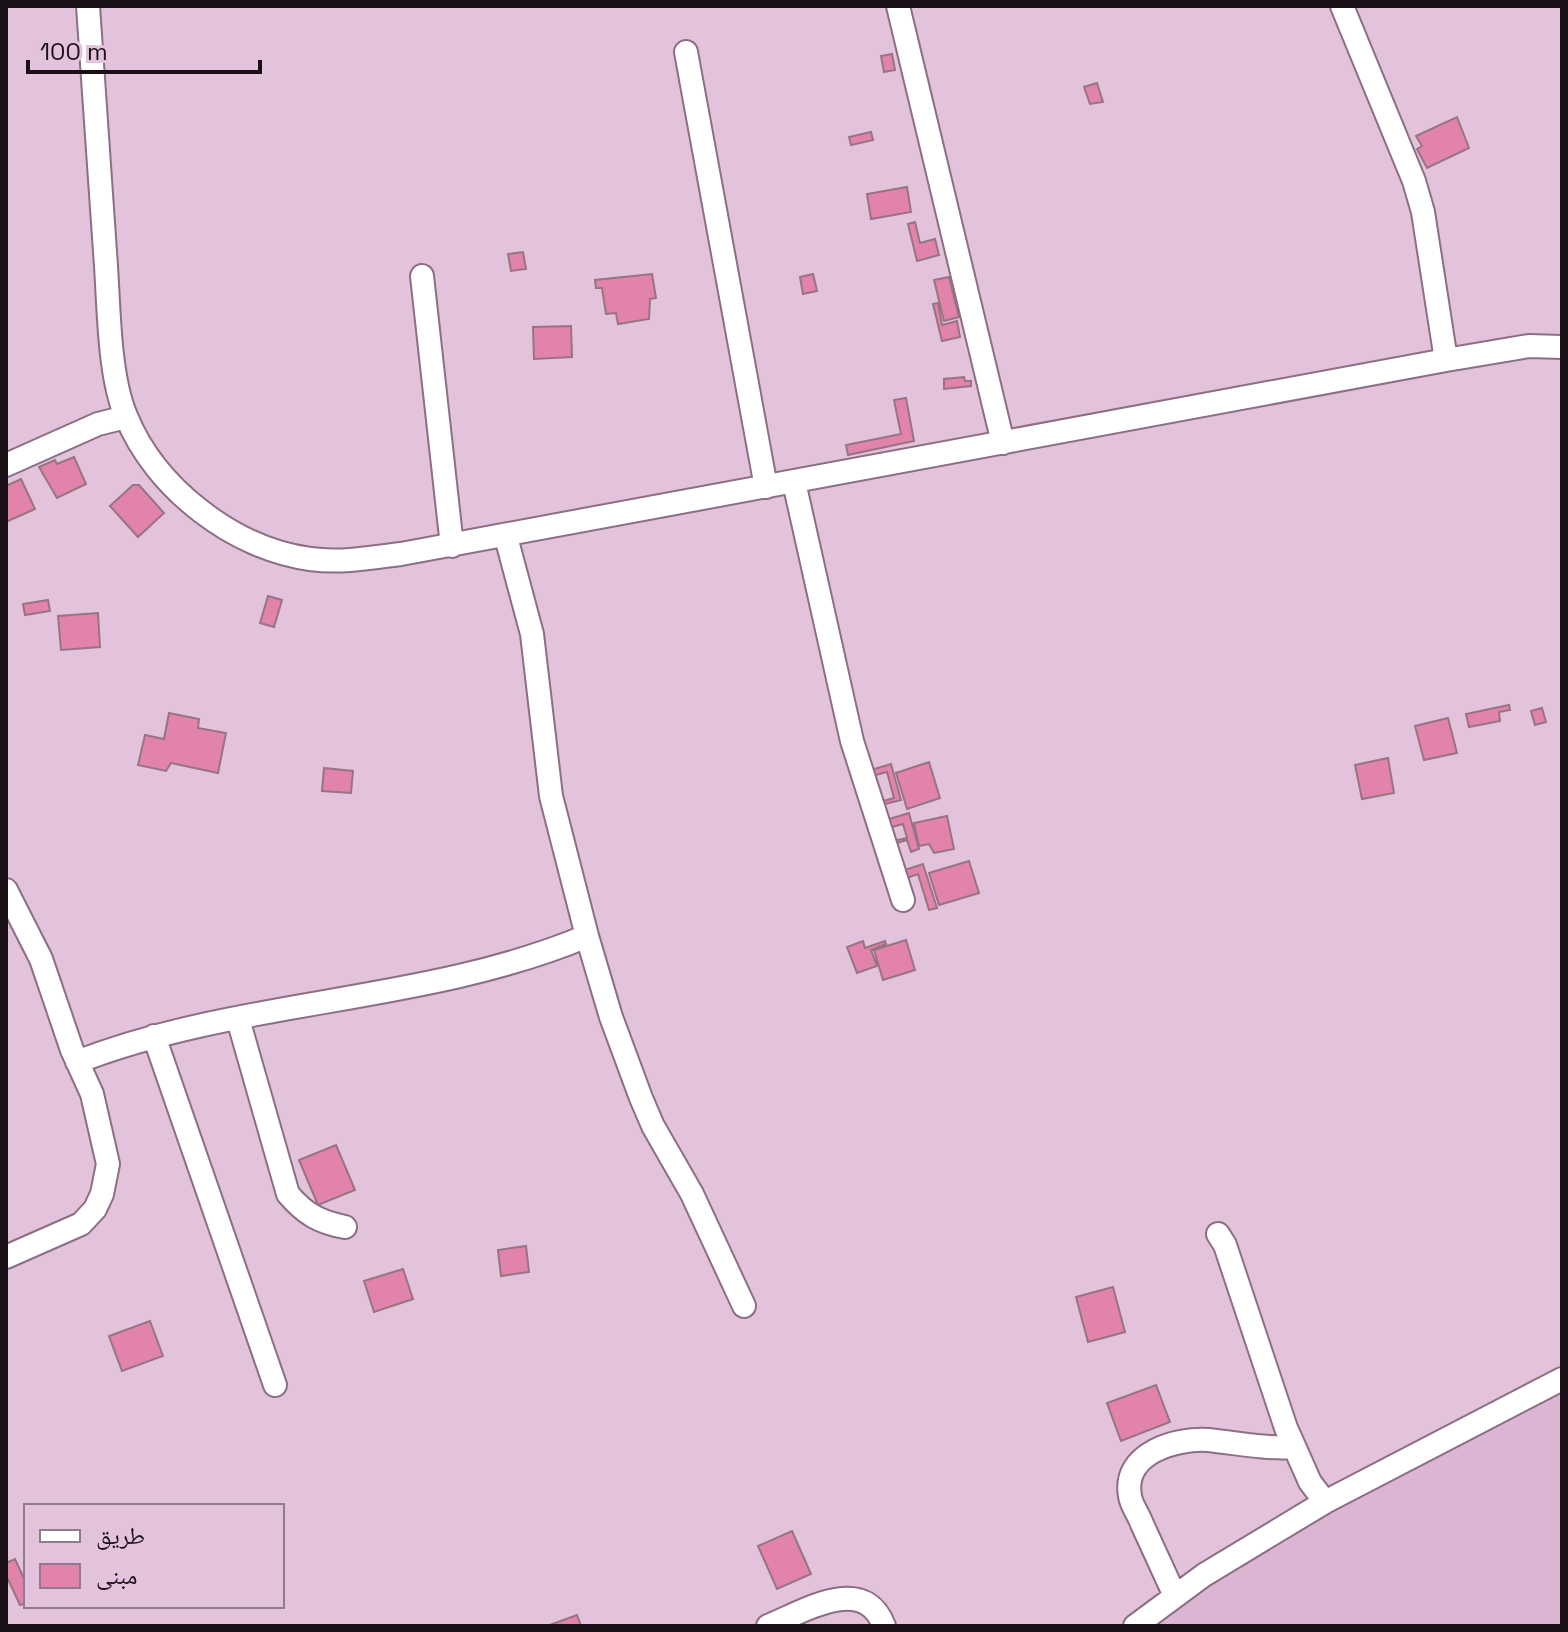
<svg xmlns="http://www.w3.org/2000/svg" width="1568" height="1632" viewBox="0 0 1568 1632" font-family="'Space Grotesk','Noto Naskh Arabic',sans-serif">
  <rect width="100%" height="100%" fill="#e3c2dc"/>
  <path fill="#dcb5d3" d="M1562,1383V1626H1143L1235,1559Z"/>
  <path fill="#e183ab" stroke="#987482" stroke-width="2" d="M892,54L895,70L884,72L881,56Z
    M1097,83L1103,102L1090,104L1084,87Z
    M1457,117L1469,148L1427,168L1417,149L1422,146L1416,136Z
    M871,132L873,140L851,145L849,137Z
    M907,187L911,212L871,219L867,194Z
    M915,222L920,243L935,239L939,255L917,261L908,224Z
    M523,252L526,269L511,271L508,254Z
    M652,274L656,298L650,299L649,319L618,324L616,313L606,314L602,288H596L595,280Z
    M813,274L817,291L803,294L800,277Z
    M949,277L959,317L944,321L934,280Z
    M938,303L942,325L957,321L960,337L942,341L933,304Z
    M571,326L572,357L534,359L533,327Z
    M964,377L965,381H971V386L944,389V379Z
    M906,398L914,441L848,455L846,445L901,434L894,400Z
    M74,457L86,484L57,498L39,467L55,460L57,464Z
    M21,479L35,509L6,522V486Z
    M133,485H139L164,513L138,537L110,506Z
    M268,596L282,600L274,627L260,623Z
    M48,600L50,611L25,615L23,604Z
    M98,613L100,647L61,650L58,616Z
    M1509,705L1510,710L1499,712L1500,721L1469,727L1466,714Z
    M1542,708L1546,722L1535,725L1531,711Z
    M169,713L199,719L198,728L226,733L218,773L171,763L166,771L138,765L145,735L164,739Z
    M1448,718L1457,753L1424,760L1415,726Z
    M1388,758L1394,793L1362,799L1355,765Z
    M929,762L940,798L907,809L896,773Z
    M891,764L901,800L881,805L880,802L894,798L887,772L872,776L871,770Z
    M324,768L353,771L351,793L322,791Z
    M909,813L919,849L911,852L907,840L894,844L893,841L907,838L903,824L888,828L886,820Z
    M947,816L954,849L934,853L929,844L919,846L914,823Z
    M969,861L979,893L939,905L929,873Z
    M923,864L937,908L929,910L918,874L904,879L902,871Z
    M906,940L915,970L883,980L874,950Z
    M863,941L865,948L885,941L886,944L871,950L877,966L857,973L847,947Z
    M336,1145L355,1190L318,1205L299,1160Z
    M526,1246L529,1272L501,1276L498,1250Z
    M403,1269L413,1299L374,1312L364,1281Z
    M1113,1287L1125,1332L1088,1342L1076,1297Z
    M150,1321L163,1356L122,1371L109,1336Z
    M1156,1385L1170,1422L1121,1441L1107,1403Z
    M792,1531L811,1574L777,1589L758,1546Z
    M15,1559L26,1583V1603L20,1605L6,1575V1563Z
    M577,1615L581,1626H547Z"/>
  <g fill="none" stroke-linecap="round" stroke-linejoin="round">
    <g stroke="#8c6e85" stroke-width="26">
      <path id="minor" d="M88,6C94,93 100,180 106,266C109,311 109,376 126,416C155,488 234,549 310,559C341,563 370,558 401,554L1446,360L1529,346L1562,347
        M898,6L1003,443
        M1342,6L1414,181L1423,212L1446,360
        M686,52L766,487
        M422,276L452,546
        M6,465L98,424L126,417
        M794,482L852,741L903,900
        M6,890L41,959L72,1050L92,1094L108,1164L102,1194L95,1209L81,1224L6,1257
        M587,936L611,1017L641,1098L653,1126L692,1194L744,1306
        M238,1019L288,1194C305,1214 319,1222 345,1227
        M154,1036L275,1385
        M77,1062C241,998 425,1004 587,936L551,796L532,634L506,537
        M1218,1234L1225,1245L1286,1428L1310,1482L1325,1502
        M1175,1596C1164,1572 1153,1548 1142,1524C1139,1515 1131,1505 1130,1496C1122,1453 1176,1438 1208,1440C1237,1443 1264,1449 1294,1447
        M768,1626C805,1611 864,1573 884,1626
        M1135,1626L1204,1575L1325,1502L1562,1379"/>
    </g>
    <use href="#minor" stroke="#fff" stroke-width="22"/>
  </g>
  <rect width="1568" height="1632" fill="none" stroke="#1b0f18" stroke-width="16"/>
  <rect x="24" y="1504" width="260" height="104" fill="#e3c2dc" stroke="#937a8e" stroke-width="2"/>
  <rect x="40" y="1530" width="40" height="12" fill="#ffffff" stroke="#937a8e" stroke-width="2"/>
  <text x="96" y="1544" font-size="24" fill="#1b0f18">طريق</text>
  <rect x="40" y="1564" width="40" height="24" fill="#e183ab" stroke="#937a8e" stroke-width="2"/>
  <text x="96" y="1584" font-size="24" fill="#1b0f18">مبنى</text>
  <path d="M28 60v12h232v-12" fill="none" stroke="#1b0f18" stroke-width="4"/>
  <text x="40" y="60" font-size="24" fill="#1b0f18" stroke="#e3c2dc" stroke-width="6" paint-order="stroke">100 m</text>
</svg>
